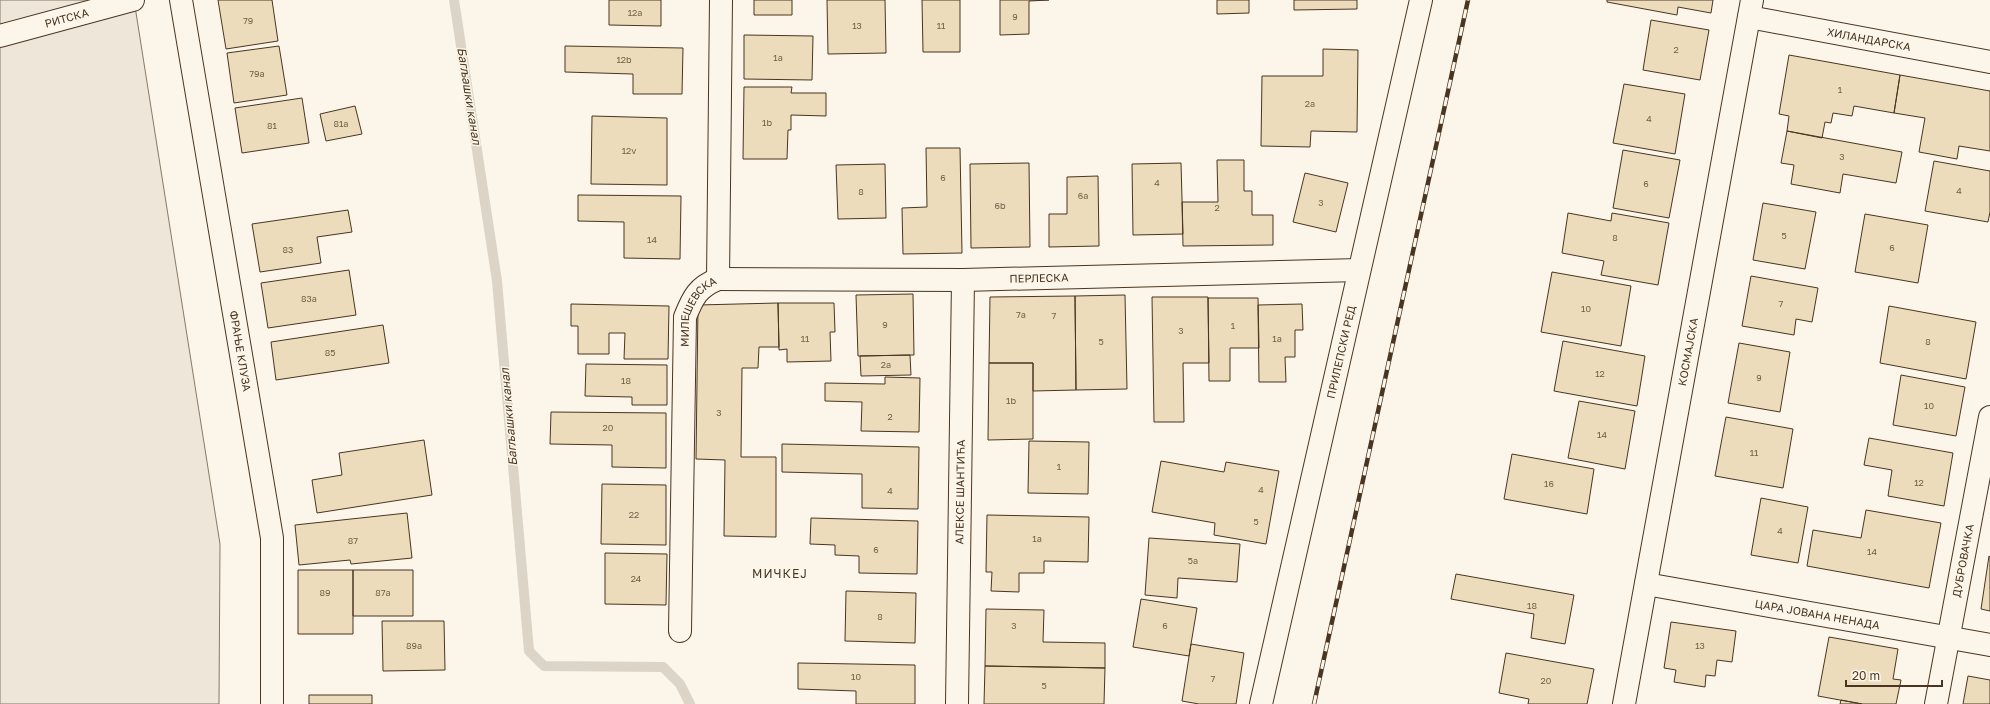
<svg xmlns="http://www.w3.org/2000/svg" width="1990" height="704" viewBox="0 0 1990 704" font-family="'Golos Text',sans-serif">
  <rect width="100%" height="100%" fill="#fbf6e9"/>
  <path fill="#ede6d9" stroke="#887966" d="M0,0H134L220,544L219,704H0Z"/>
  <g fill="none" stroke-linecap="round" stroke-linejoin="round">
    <path stroke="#dcd4c6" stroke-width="10" d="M454,0L497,281L529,651L544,666L663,667L680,684L690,704"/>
  </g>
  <path fill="#ecdcbc" stroke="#4a3520" d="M218,0H272L278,41L226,49Z
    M609,0H661V26L609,25Z
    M754,0H792V15H754Z
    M827,0H885L886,53L828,54Z
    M922,0H960V52H923Z
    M1000,0H1049L1029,1V34L1000,35Z
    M1217,0H1249V13L1217,14Z
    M1294,0H1357V9L1294,10Z
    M1607,0H1713L1711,13L1678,7L1677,15L1607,2Z
    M1651,20L1709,30L1700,80L1643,70Z
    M744,35L813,36L812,80L744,79Z
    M279,46L287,95L234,103L227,53Z
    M565,46L683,48L682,94H633V74L565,72Z
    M1323,49L1358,50L1357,132L1311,131L1310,147L1261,146L1262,76H1323Z
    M1789,55L1900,75L1894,113L1854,106L1852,116L1833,113L1831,123L1825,122L1822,138L1787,131L1789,116L1779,114Z
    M1900,75L1990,91V151L1959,146L1957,159L1919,152L1925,118L1894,113Z
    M1624,84L1685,94L1675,154L1613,143Z
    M744,87H792L791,93H826V116L791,115V130H788L787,159H743Z
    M302,98L309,143L242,153L235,108Z
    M355,106L362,134L326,141L320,114Z
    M592,116L667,118V185L591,184Z
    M1787,131L1902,152L1896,183L1843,174L1840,193L1791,184L1794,165L1781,163Z
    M926,148H960L962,253L903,254L902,208L927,207Z
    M1623,150L1680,160L1669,218L1613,208Z
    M1217,160H1244V191H1252V215H1273V245L1183,246L1182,202H1218Z
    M1934,161L1990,171V212L1988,222L1925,211Z
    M1029,163L1030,247L971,248L970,164Z
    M1181,163L1183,234L1133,235L1132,164Z
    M885,164L886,218L838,219L836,165Z
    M1305,173L1348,183L1336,232L1293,222Z
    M1098,176L1099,246L1049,247V214H1067V177Z
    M578,195L681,196L680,259L624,258V222L578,221Z
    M1763,203L1816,212L1805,269L1753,260Z
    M348,210L352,232L317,237L321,263L260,272L252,224Z
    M1568,213L1611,221L1612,213L1669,223L1658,285L1601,275L1604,261L1562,253Z
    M1865,214L1928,225L1918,283L1855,272Z
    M349,270L356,315L268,328L261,283Z
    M1552,272L1631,286L1621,346L1541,332Z
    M1751,276L1818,288L1812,322L1796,319L1794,335L1742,326Z
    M913,294L914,355L858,356L856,295Z
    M1125,295L1127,389L1076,390L1075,296Z
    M1075,296L1076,390L1033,391V363H989L990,297Z
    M1152,297H1208L1209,363H1183L1184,422H1154Z
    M1208,298H1258L1259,348H1230V381H1209Z
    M778,303L779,347H759L758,368H742L741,457H776V537L724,536L725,460L696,459L698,305Z
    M778,303H834L835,332H830L831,361L787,362V349L779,350Z
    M571,304L669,306L668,359H624L625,333H609V354H578V326H571Z
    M1302,304L1303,330H1295V357H1285L1286,382H1259L1258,305Z
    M1889,306L1976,322L1966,379L1880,363Z
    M383,325L389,363L276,380L271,342Z
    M1563,341L1645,356L1637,406L1554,391Z
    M1739,343L1790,352L1780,412L1728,403Z
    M910,355L911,375L861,376L860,356Z
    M989,363H1033V439L988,440Z
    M586,364L667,365V405H632V397L585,396Z
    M1901,375L1965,387L1956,436L1893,425Z
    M885,377L920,378L919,432L861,431L862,402L825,401V383L885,384Z
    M1579,401L1635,411L1625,469L1568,458Z
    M551,412L666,413V468L612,467V445L550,444Z
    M1726,417L1793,429L1783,488L1715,476Z
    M1869,438L1953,453L1944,506L1888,496L1892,470L1864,465Z
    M424,440L432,495L317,513L312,480L342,475L339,453Z
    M1029,441L1089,442L1088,494L1028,493Z
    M782,444L919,447L918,509L862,508V474L782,472Z
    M1512,454L1594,469L1587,514L1504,499Z
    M1161,461L1224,472L1226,462L1279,471L1266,544L1214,535L1215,523L1152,512Z
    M602,484L666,485V545L601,544Z
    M1761,498L1808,507L1798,563L1751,555Z
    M1866,510L1941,523L1929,588L1807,566L1813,530L1861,538Z
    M407,513L412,558L351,564L350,560L299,565L295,525Z
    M987,515L1089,517L1088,562L1044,561V573H1019V592L991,591L992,572H986Z
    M811,518L918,521L917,574L859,573V556L835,555V545L810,544Z
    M1149,538L1240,544L1237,582L1178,578L1177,598L1145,595Z
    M605,553L667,554L666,605L605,604Z
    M1989,556L1990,557V611L1981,609Z
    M298,570H353V634H298Z
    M353,570H413V616H353Z
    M1456,574L1574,595L1565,644L1531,638L1534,614L1451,599Z
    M846,591L916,593L915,643L845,641Z
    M1141,599L1197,608L1189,656L1133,647Z
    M986,609L1044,610L1043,642L1105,643V668L985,666Z
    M382,621H444L445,670L383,671Z
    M1671,622L1736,631L1732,662L1717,660L1715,676L1706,675L1705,687L1674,682L1676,670L1664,668Z
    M1829,637L1898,649L1893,679L1901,680L1896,704H1862L1818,696Z
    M1191,644L1244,653L1236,704H1199L1182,701Z
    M1506,653L1594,669L1587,704H1528L1529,699L1499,693Z
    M798,663L915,665V704H856V691L798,689Z
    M985,666L1105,668L1104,704H984Z
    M1968,676L1990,680V704H1963Z
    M309,695H372V704H309Z
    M1841,700L1862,704H1840Z"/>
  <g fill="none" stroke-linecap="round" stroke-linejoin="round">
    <g stroke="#4a3520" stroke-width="24">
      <g id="minor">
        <path id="s1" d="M181,0L272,538V704"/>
        <path id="s2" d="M1749,17L1990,62"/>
        <path id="s3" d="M0,36L133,0"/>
        <path id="s4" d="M718,279L963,280L1359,270"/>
        <path id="s5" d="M1646,584L1990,645"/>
        <path id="s6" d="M680,631L685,317C693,297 698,287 718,279L721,0"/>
        <path id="s7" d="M957,704L963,280"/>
        <path id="s8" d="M1261,704L1421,0"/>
        <path id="s9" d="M1624,704L1752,0"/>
        <path id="s10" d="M1936,704L1990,417"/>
      </g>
    </g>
    <use href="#minor" stroke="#fbf6e9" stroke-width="22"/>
    <g stroke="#4a3520" stroke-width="4.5">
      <path id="rail" d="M1314,704L1468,0"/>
    </g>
    <use href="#rail" stroke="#fbf6e9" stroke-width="3" stroke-dasharray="9" stroke-linecap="butt"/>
  </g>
  <g text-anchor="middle" stroke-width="3" stroke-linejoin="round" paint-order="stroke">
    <g font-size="9" fill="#725f47">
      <text x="635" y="16">12a</text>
      <text x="1015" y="20">9</text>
      <text x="248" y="24">79</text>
      <text x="857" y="29">13</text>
      <text x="941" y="29">11</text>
      <text x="1676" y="53">2</text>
      <text x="778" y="61">1a</text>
      <text x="624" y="63">12b</text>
      <text x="257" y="77">79a</text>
      <text x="1840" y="93">1</text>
      <text x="1310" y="107">2a</text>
      <text x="1649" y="122">4</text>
      <text x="767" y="126">1b</text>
      <text x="341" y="127">81a</text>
      <text x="272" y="129">81</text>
      <text x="629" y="154">12v</text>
      <text x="1842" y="160">3</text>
      <text x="943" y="181">6</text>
      <text x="1157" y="186">4</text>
      <text x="1646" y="187">6</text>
      <text x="1959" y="194">4</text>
      <text x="861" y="195">8</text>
      <text x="1083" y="199">6a</text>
      <text x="1321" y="206">3</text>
      <text x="1000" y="209">6b</text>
      <text x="1217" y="211">2</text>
      <text x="1784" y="239">5</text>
      <text x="1615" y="241">8</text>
      <text x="652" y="243">14</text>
      <text x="1892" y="251">6</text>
      <text x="288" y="253">83</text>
      <text x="309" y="302">83a</text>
      <text x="1781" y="307">7</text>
      <text x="1586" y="312">10</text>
      <text x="1021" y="318">7a</text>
      <text x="1054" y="319">7</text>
      <text x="885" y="328">9</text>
      <text x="1233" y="329">1</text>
      <text x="1181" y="334">3</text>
      <text x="805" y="342">11</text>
      <text x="1277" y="342">1a</text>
      <text x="1101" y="345">5</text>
      <text x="1928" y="345">8</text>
      <text x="330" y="356">85</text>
      <text x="886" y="368">2a</text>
      <text x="1600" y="377">12</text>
      <text x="1759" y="381">9</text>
      <text x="626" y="384">18</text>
      <text x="1011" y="404">1b</text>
      <text x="1929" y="409">10</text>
      <text x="719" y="416">3</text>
      <text x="890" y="420">2</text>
      <text x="608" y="431">20</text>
      <text x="1602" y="438">14</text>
      <text x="1754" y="456">11</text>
      <text x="1059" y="470">1</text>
      <text x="1919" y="486">12</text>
      <text x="1549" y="487">16</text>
      <text x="1261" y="493">4</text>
      <text x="890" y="494">4</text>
      <text x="634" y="518">22</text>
      <text x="1256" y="525">5</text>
      <text x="1780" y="534">4</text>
      <text x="1037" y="542">1a</text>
      <text x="353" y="544">87</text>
      <text x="876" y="553">6</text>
      <text x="1872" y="555">14</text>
      <text x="1193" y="564">5a</text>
      <text x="636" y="582">24</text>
      <text x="325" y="596">89</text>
      <text x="383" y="596">87a</text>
      <text x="1532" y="609">18</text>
      <text x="880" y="620">8</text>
      <text x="1014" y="629">3</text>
      <text x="1165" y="629">6</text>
      <text x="414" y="649">89a</text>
      <text x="1700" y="649">13</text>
      <text x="856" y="680">10</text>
      <text x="1213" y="682">7</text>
      <text x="1546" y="684">20</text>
      <text x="1044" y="689">5</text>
    </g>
    <g font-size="11" fill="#4a3520" stroke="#fbf6e9">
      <text dy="4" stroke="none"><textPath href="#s3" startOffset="69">РИТСКА</textPath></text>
      <text dy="4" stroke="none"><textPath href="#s2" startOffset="122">ХИЛАНДАРСКА</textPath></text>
      <text dy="4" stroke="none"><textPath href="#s4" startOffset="321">ПЕРЛЕСКА</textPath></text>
      <text dy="4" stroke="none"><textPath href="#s6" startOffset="324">МИЛЕШЕВСКА</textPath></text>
      <text dy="4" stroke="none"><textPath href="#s1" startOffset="356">ФРАЊЕ КЛУЗА</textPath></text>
      <text dy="4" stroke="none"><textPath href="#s8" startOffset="361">ПРИЛЕПСКИ РЕД</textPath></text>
      <text dy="4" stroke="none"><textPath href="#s9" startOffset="358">КОСМАЈСКА</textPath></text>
      <text dy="4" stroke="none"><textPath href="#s7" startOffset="212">АЛЕКСЕ ШАНТИЋА</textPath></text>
      <text dy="4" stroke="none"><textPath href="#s10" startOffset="146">ДУБРОВАЧКА</textPath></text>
      <text dy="4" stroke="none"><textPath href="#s5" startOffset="174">ЦАРА ЈОВАНА НЕНАДА</textPath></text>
    </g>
    <g font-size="12" font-style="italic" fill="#4a3520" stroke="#fbf6e9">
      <text transform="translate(469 96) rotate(81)" y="4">Багљашки канал</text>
      <text transform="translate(509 417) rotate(-95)" y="4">Багљашки канал</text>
    </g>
    <g font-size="12" letter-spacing="1" fill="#4a3520" stroke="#fbf6e9">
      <text x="780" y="578">МИЧКЕЈ</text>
    </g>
  </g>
  <path d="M1846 680v6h96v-6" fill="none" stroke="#4a3520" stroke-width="2"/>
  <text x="1852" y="680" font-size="12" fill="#4a3520" stroke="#fbf6e9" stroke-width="3" paint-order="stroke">20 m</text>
</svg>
